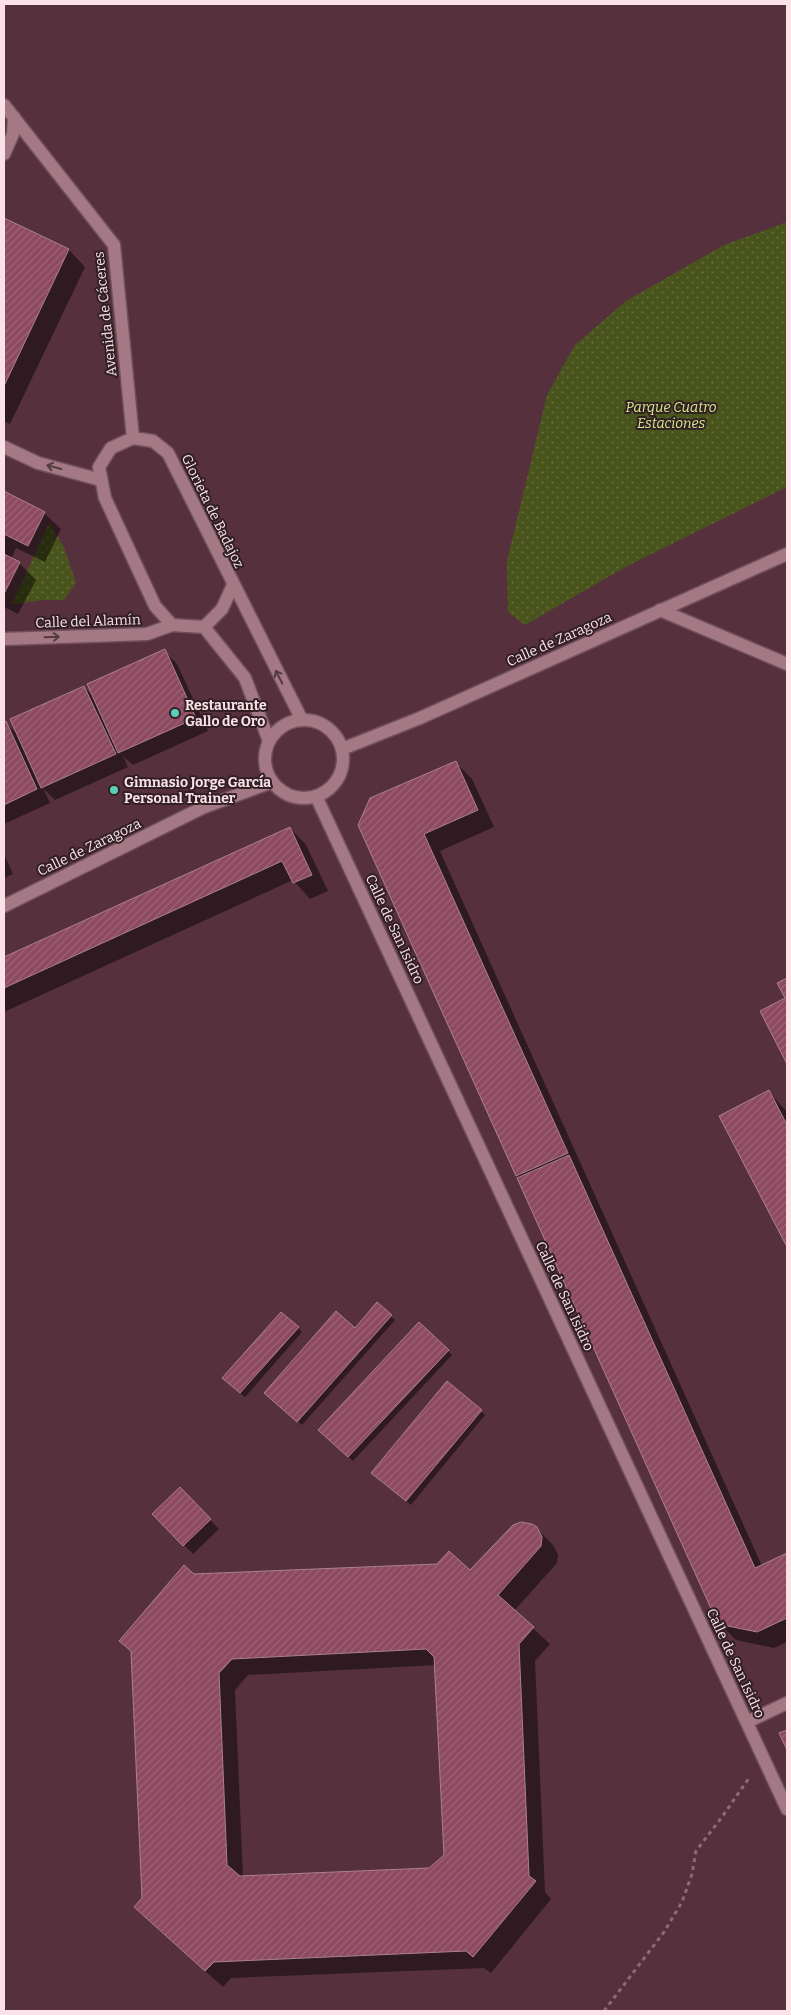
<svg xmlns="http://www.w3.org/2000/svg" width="791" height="2015" viewBox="0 0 791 2015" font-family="Bitter,serif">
  <defs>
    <pattern id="park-dots" width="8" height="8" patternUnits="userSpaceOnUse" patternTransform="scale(1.25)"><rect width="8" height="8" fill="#49541c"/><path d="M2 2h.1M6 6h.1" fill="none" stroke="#646c3d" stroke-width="1.8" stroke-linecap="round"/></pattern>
    <pattern id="building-hatch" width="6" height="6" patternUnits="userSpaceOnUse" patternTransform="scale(1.25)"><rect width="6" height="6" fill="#8c4960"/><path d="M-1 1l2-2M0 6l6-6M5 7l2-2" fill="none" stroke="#9d6377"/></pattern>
  </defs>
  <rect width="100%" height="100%" fill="#56313d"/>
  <path fill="url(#park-dots)" d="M787,222V487L629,565L525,625L508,612L507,561L547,395L575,345L626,301L724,245Z
    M49,523L64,547L76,583L64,600H43L12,604Z"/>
  <path fill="#0007" fill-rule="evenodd" d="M4,219L69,250L85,267L10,424L4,421Z
    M4,493L44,513L61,529L45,562L16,548L11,559L19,563L36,580L18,614L4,607Z
    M164,651L177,664L208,731L133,765L123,756L128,767L55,800L43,788L50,803L4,824V724L6,723L18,735L84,687L95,698Z
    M455,762L472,779L494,827L440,851L762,1566L787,1554V1642L774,1648L736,1640L719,1623L360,825Z
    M290,828L306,845L328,891L310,899L293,880L4,1012V959Z
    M4,854L13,874L4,878Z
    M787,979V1061L761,1012L787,999L779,984Z
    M769,1092L787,1112V1244L721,1116Z
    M378,1304L395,1320L302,1425L270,1397L355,1330Z
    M419,1323L452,1355L353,1461L320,1430Z
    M298,1328L302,1332L245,1397L228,1382Z
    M448,1383L485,1415L411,1505L377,1477Z
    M180,1489L219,1529L193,1554L154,1514Z
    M536,1528L553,1545L558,1555L557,1563L514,1611L550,1644L535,1661L545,1892L551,1899L491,1973L484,1968L231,1978L223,1987L152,1923L143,1898L193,1575L470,1572ZM436,1665L445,1855L430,1870L243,1877L235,1690L248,1675Z"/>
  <path fill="url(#building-hatch)" stroke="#ac808d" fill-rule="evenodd" d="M4,218L69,249L4,386Z
    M4,491L45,512L28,546L4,534Z
    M4,554L20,562L4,594Z
    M165,649L196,718L118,753L87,684Z
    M84,686L116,754L41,788L10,719Z
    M6,721L37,789L4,805V722Z
    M456,761L478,810L424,834L568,1153L516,1176L358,825L370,798Z
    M290,827L312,875L293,883L282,861L4,988V957Z
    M787,978V1064L760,1011L785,998L777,983Z
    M769,1090L787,1125V1247L719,1116Z
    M569,1155L755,1568L787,1553V1618L757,1632L718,1624L517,1178Z
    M377,1302L392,1315L297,1422L264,1393L336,1311L355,1328Z
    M281,1312L299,1327L240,1393L222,1378Z
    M419,1322L449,1350L348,1457L318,1430Z
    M447,1381L482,1410L406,1501L371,1473Z
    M180,1487L211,1519L183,1546L152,1514Z
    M521,1522L532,1524L537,1527L542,1537L541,1546L498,1595L534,1627L519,1644L529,1876L536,1881L473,1957L466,1951L214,1962L205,1971L134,1907L142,1898L131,1651L119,1641L184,1565L194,1574L437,1564L449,1551L470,1570L513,1525ZM426,1649L434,1657L444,1855L429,1868L240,1876L227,1865L219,1673L232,1659Z
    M787,1730V1750L779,1733Z"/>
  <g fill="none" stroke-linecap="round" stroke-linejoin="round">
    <g stroke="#70505b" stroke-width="15">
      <path id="minor" d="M4,105L114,245L133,438
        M4,154L13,134L14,117
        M4,447L38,463L101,480
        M233,585L222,609L204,627L172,625L155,606L105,498L99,467L111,448L133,438L153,441L168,453L302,720
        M660,610L787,664
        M204,627L245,678L269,741
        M4,639L147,634L172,625
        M316,796L787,1809
        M747,1722L787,1703"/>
    </g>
    <g stroke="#70505b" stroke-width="15">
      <path id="tertiary" d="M265 759a39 39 0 1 1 78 0a39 39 0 1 1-78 0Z
        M342,749L420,718L787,554
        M4,906L202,808L272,782"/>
    </g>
    <path stroke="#8c6b76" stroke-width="3" stroke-dasharray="4 4" stroke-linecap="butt" d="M604,2011L664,1932L682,1902L692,1874L696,1851L722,1817L749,1778"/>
    <use href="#minor" stroke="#a47885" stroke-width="12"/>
    <use href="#tertiary" stroke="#a47885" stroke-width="12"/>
  </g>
  <defs><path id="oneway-shaft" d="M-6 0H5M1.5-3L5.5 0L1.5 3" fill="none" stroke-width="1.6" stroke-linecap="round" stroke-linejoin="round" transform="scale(1.25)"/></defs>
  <g stroke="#543a41">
    <use href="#oneway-shaft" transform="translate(54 467) rotate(-165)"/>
    <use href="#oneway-shaft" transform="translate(52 637) rotate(-2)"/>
    <use href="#oneway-shaft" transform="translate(279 677) rotate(-117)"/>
  </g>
  <g fill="#5dceb9" stroke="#311f24" stroke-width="2">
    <circle cx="175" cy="713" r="5"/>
    <circle cx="114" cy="790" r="5"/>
  </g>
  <g text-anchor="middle" stroke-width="4" stroke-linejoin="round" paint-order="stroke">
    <g font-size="14" fill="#fbe2e9" stroke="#311f24">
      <text transform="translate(105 314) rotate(-96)" y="5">Avenida de Cáceres</text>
      <text transform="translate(213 511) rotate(64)" y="5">Glorieta de Badajoz</text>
      <text transform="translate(88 621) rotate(-2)" y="5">Calle del Alamín</text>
      <text transform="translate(559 639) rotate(-24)" y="5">Calle de Zaragoza</text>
      <text transform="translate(89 847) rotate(-26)" y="5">Calle de Zaragoza</text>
      <text transform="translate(395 929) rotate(65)" y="5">Calle de San Isidro</text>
      <text transform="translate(565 1296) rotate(65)" y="5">Calle de San Isidro</text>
      <text transform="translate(736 1663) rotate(65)" y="5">Calle de San Isidro</text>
    </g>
    <g font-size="14" font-style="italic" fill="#d5ea89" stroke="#311f24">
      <text x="671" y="412">Parque Cuatro<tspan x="671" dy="16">Estaciones</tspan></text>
    </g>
    <g font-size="14" font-weight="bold" fill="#fbe2e9" stroke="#311f24" text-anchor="start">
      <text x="185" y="710">Restaurante<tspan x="185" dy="16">Gallo de Oro</tspan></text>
      <text x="124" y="787">Gimnasio Jorge García<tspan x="124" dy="16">Personal Trainer</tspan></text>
    </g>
  </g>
  <rect width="791" height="2015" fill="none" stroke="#fbe2e9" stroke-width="10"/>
</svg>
